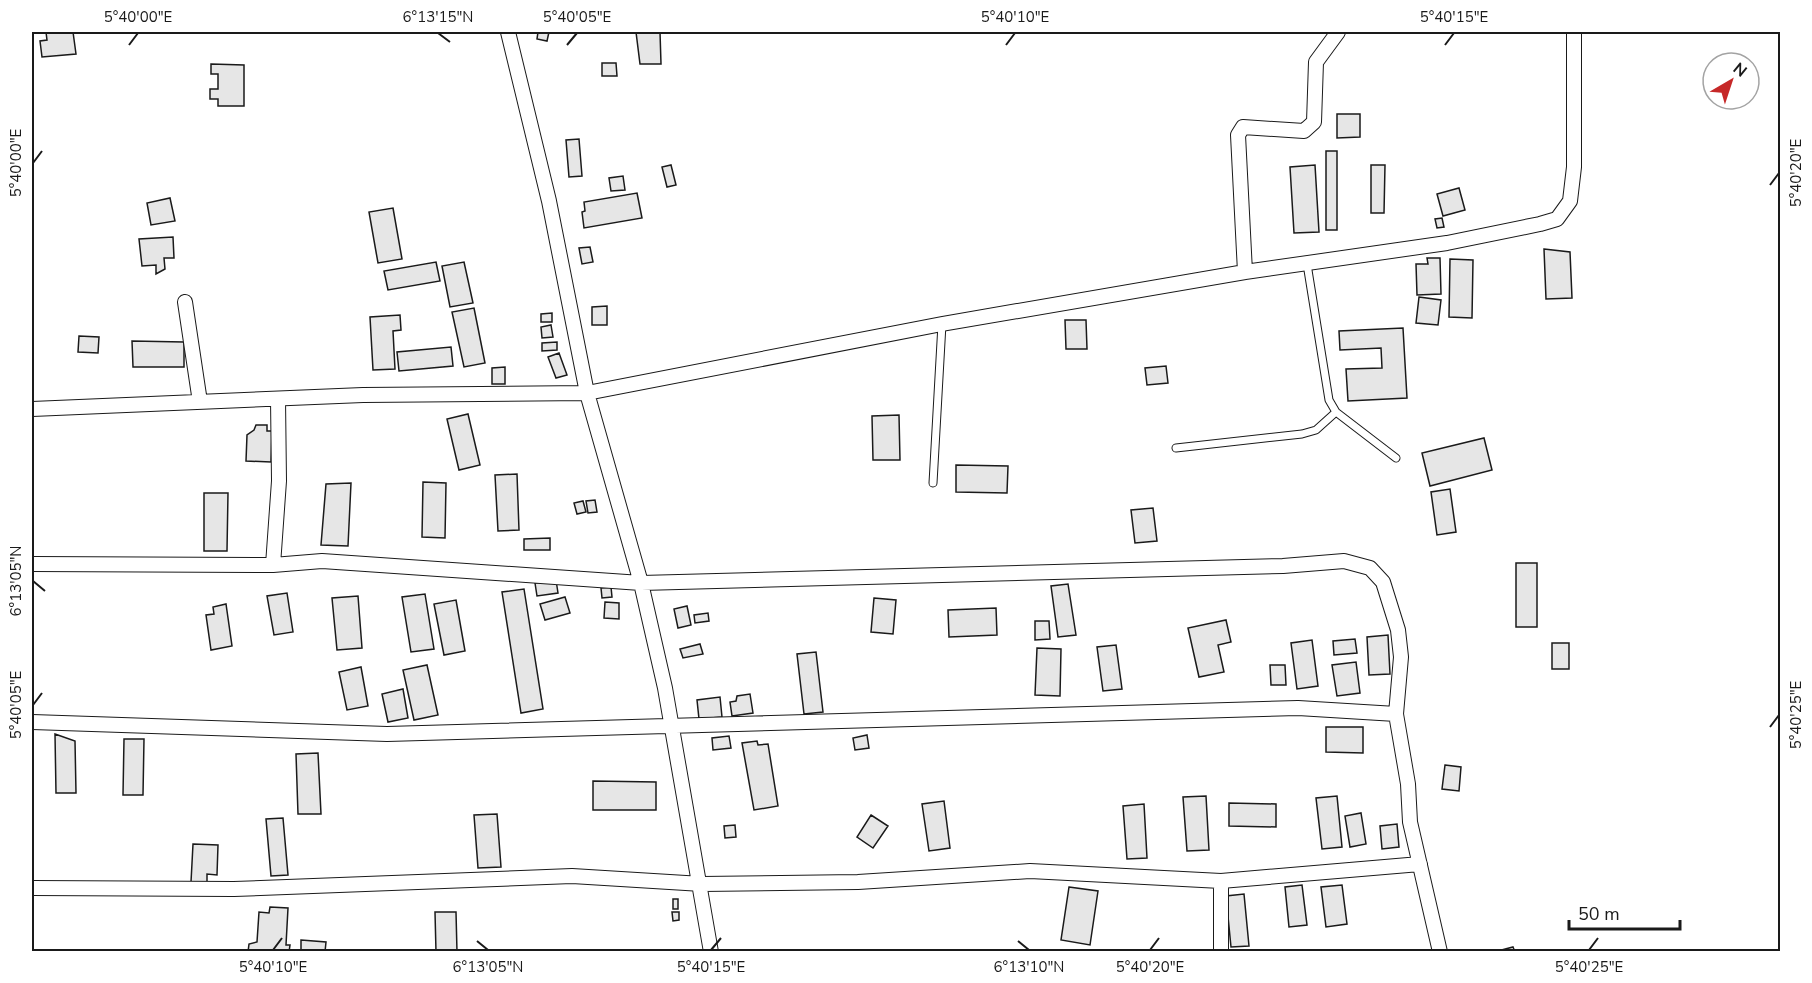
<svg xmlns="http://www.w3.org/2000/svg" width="1812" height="983" viewBox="0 0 1812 983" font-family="'Nunito Sans',sans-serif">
  <rect width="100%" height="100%" fill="#fff"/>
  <path fill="#e6e6e6" stroke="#1a1a1a" stroke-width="1.5" d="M46,32H73L76,54L42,57L40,41L47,40Z
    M538,32H549L547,41L537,39Z
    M636,32H660L661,64H640Z
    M602,63H616L617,76H602Z
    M211,64L244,65V106H218V99H210V89H218V74H211Z
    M1337,114H1360V137L1337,138Z
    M579,139L582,176L569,177L566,140Z
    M1326,151H1337V230H1326Z
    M671,165L676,185L667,187L662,167Z
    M1315,165L1319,232L1294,233L1290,167Z
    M1371,165H1385L1384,213H1371Z
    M623,176L625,190L611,191L609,178Z
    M1459,188L1465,210L1443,216L1437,194Z
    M637,193L642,218L584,228L582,212L585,211L584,202Z
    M170,198L175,221L151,225L147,203Z
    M393,208L402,259L378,263L369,212Z
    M1442,218L1444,227L1437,228L1435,219Z
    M173,237L174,258H164L165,269L156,274V265L142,266L139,239Z
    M590,247L593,262L582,264L579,248Z
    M1544,249L1570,252L1572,298L1546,299Z
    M1427,258H1440L1441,294L1417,295L1416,264H1428Z
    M1450,259L1473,260L1472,318L1449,317Z
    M436,262L440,281L388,290L384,271Z
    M464,262L473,303L450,307L442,266Z
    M1419,297L1441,300L1438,325L1416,323Z
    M607,306V325H592V307Z
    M474,308L485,363L464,367L452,312Z
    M552,313V322H541V314Z
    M400,315L401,330L393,331L395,369L373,370L370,317Z
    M1065,320H1086L1087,349H1066Z
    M551,325L553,337L542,338L541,327Z
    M1403,328L1407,398L1348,401L1346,369L1382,368L1381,348L1340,350L1339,331Z
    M79,336L99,337L98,353L78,352Z
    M132,341L184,342V367H133Z
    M557,342V350L542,351V343Z
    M451,347L453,366L399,371L397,352Z
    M559,353L567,375L556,378L548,357Z
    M1166,366L1168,383L1147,385L1145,368Z
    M505,367V384H492V368Z
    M468,414L480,465L459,470L447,419Z
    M899,415L900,460H873L872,416Z
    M256,425H267V431H272L271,462L246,461L247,435L254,430Z
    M1484,438L1492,470L1430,486L1422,453Z
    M956,465L1008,466L1007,493L956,492Z
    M517,474L519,530L498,531L495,475Z
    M423,482L446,483L445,538L422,537Z
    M351,483L348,546L321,545L326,484Z
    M1450,489L1456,532L1437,535L1431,492Z
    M204,493H228L227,551H204Z
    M595,500L597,512L588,513L586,501Z
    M583,501L586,512L577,514L574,503Z
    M1153,508L1157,541L1135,543L1131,510Z
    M550,538V550H524V539Z
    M1516,563H1537V627H1516Z
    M556,580L558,593L537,596L535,583Z
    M1068,584L1076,635L1058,637L1051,586Z
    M611,587L612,597L602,598L601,588Z
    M524,589L543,709L521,713L502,592Z
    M287,593L293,632L274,635L267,596Z
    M425,594L434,649L411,652L402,597Z
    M358,596L362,648L337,650L332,598Z
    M565,597L570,613L545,620L540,604Z
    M874,598L896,600L893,634L871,632Z
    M456,600L465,651L444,655L434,604Z
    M605,602L619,603V619L604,618Z
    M226,604L232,646L211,650L206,615L214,614L213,607Z
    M687,606L691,625L678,628L674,609Z
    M996,608L997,635L949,637L948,610Z
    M708,613L709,621L695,623L694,615Z
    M1226,620L1231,642L1218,645L1224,672L1199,677L1188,628Z
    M1035,621H1049L1050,639L1035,640Z
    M1388,635L1390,674L1369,675L1367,637Z
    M1355,639L1357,653L1334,655L1333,641Z
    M1312,640L1318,686L1297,689L1291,643Z
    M1552,643H1569V669H1552Z
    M700,644L703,654L683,658L680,649Z
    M1116,645L1122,689L1103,691L1097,647Z
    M1037,648L1061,649L1060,696L1035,695Z
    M816,652L823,712L804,714L797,654Z
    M1356,662L1360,693L1337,696L1332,665Z
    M427,665L438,715L414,720L403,670Z
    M1270,665H1285L1286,685H1271Z
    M361,667L368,706L347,710L339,672Z
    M403,689L408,718L388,722L382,694Z
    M750,694L753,713L732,716L730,702L736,701L737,696Z
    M720,697L722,717L699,719L697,700Z
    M1326,727H1363V753L1326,752Z
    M55,734L75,741L76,793H56Z
    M867,735L869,748L855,750L853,738Z
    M729,736L731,748L713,750L712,738Z
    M124,739H144L143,795H123Z
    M757,741L758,745L768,744L778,806L754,810L742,743Z
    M318,753L321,814H298L296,754Z
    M1445,765L1461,767L1459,791L1442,789Z
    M593,781L656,782V810H593Z
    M1206,796L1209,850L1187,851L1183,797Z
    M1337,796L1342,847L1322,849L1316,798Z
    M944,801L950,848L929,851L922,804Z
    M1229,803L1276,804V827L1229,826Z
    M1144,804L1147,858L1127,859L1123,806Z
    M1361,813L1366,844L1350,847L1345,816Z
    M497,814L501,867L478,868L474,815Z
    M871,815L888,826L873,848L857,837Z
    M283,818L288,875L271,876L266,819Z
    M1397,824L1399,847L1382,849L1380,826Z
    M735,825L736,837L725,838L724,826Z
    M193,844L218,845L217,875L207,874V883L191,882Z
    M1302,885L1307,925L1289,927L1285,887Z
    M1342,885L1347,924L1326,927L1321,887Z
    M1069,887L1098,891L1090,945L1061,940Z
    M1244,894L1249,946L1231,947L1226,896Z
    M673,899H678V909H673Z
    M270,907L288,908L286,945H290L289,952H248L249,944L257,942L259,912L269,913Z
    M435,912H456L457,952H436Z
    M672,912H679V920L673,921Z
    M301,940L326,942L325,952H301Z
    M1513,947L1515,952H1494Z"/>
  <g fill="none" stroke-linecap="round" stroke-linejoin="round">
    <g stroke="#1a1a1a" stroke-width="9">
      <path id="lane" d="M1307,264L1329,400L1336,412L1396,458
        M1176,448L1302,434L1316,430L1336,412
        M933,483L942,324"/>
    </g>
    <g stroke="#1a1a1a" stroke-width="16">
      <path id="street" d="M508,32L549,201L587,393L641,583L665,688L711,952
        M1245,272L1238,135L1243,127L1304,131L1314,122L1316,62L1338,32
        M185,302L200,402
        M32,409L363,395L587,393L942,324L1245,272L1447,243L1540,224L1557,219L1570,201L1574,167V32
        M32,564L273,565L322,561L641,583L1283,566L1344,561L1370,568L1383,582L1398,630L1401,657L1396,714L1408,784L1410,822L1440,952
        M273,565L279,481L278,399
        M32,722L387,734L1298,708L1396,714
        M1221,881V952
        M32,888L234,889L572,876L702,884L858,882L1030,871L1221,881L1420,864"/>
    </g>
    <use href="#lane" stroke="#fff" stroke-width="7"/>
    <use href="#street" stroke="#fff" stroke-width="14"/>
  </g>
  <path fill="none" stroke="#1a1a1a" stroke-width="2" d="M438,33L450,42M129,45L138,33M567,45L577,33M1006,45L1015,33M1445,45L1454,33M33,163L42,151M1770,185L1779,173M33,581L45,591M33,705L42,693M1770,727L1779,715M477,941L488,950M1018,941L1029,950M273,950L282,938M711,950L721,938M1150,950L1159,938M1589,950L1598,938"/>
  <rect width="1812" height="983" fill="none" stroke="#ffffff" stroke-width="66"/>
  <g transform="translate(1731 81) rotate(39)"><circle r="28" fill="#ffffff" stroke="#a3a3a3" stroke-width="1.5"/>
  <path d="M0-4.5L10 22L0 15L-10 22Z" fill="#c62828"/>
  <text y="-9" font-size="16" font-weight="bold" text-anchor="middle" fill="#1a1a1a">N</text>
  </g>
  <path d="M1569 920v9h111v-9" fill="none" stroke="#1a1a1a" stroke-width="3"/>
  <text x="1578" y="920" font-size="18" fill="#1a1a1a" stroke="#ffffff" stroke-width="4.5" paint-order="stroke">50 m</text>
  <rect x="33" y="33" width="1746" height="917" fill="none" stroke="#1a1a1a" stroke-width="2"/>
  <g font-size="15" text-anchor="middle" fill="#1a1a1a">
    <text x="138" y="22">5°40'00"E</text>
    <text x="438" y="22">6°13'15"N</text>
    <text x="577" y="22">5°40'05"E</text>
    <text x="1015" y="22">5°40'10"E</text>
    <text x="1454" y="22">5°40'15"E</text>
    <text transform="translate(16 163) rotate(-90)" y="5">5°40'00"E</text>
    <text transform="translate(1796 173) rotate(-90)" y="5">5°40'20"E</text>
    <text transform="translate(16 581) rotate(-90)" y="5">6°13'05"N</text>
    <text transform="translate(16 705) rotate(-90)" y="5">5°40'05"E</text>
    <text transform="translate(1796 715) rotate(-90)" y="5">5°40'25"E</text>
    <text x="273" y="972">5°40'10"E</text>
    <text x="488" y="972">6°13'05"N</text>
    <text x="711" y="972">5°40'15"E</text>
    <text x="1029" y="972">6°13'10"N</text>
    <text x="1150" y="972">5°40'20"E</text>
    <text x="1589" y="972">5°40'25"E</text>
  </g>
</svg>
